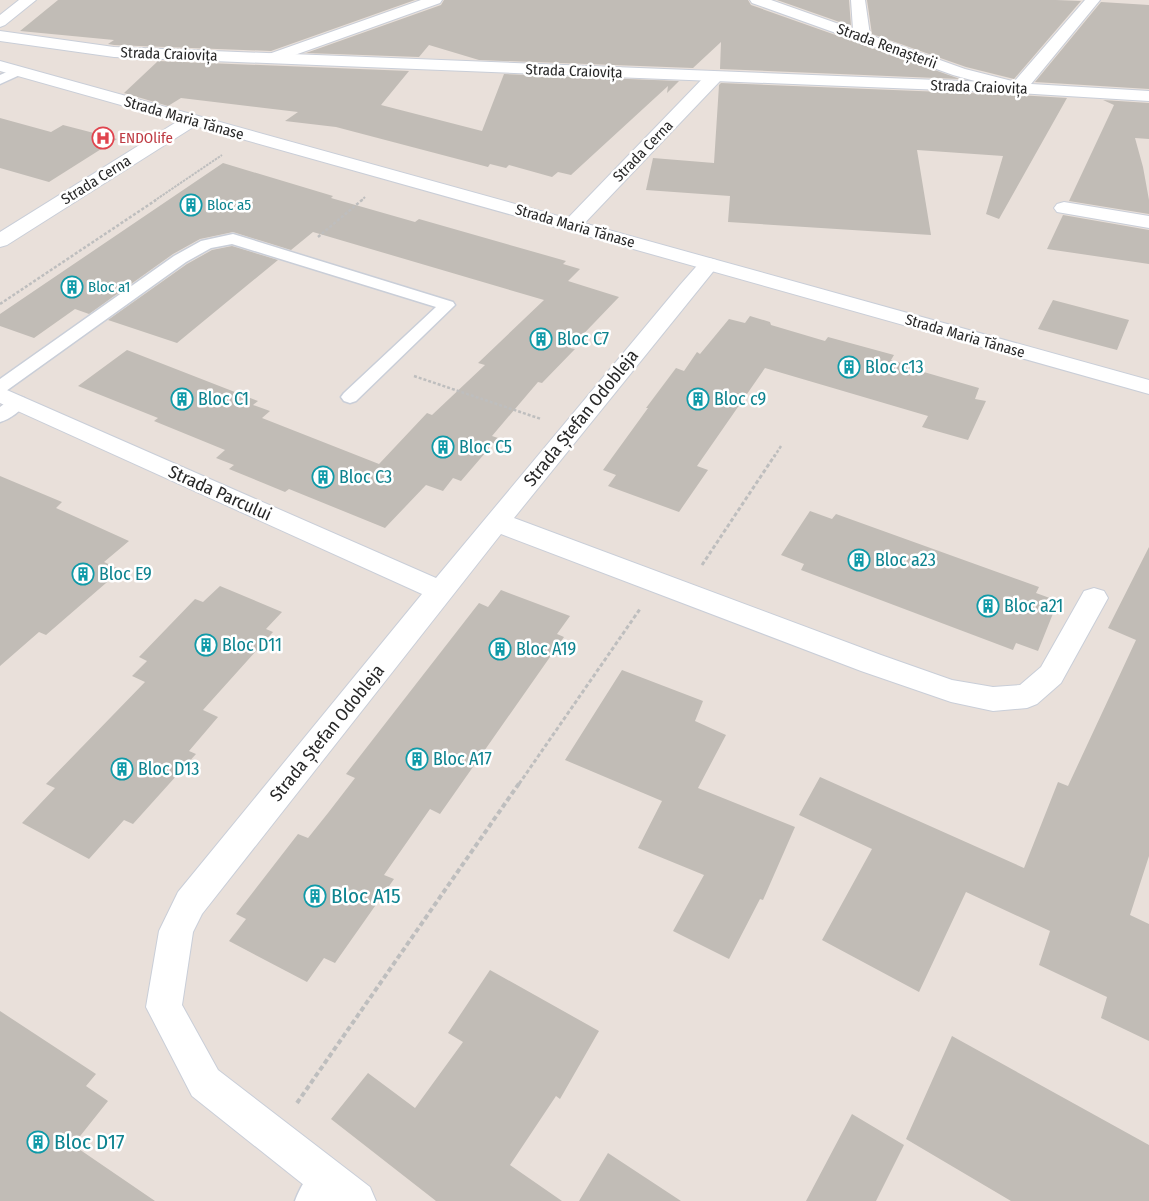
<svg xmlns="http://www.w3.org/2000/svg" width="1149" height="1201" viewBox="0 0 1149 1201" font-family="'Fira Sans Condensed',sans-serif">
  <rect width="100%" height="100%" fill="#e9e0da"/>
  <path fill="#c1bcb6" d="M58,0H415L271,51L114,45L108,44L114,40L20,31Z
    M444,0H748L751,5L960,79L720,69L721,42L693,68L479,60L429,45L419,57L306,53L441,5Z
    M777,0H849L851,26Z
    M867,0H1056L1081,1L1014,79L966,67L872,34Z
    M1101,2L1149,5V89L1035,82Z
    M158,61L409,71L381,105L482,131L504,74L679,81L667,93L668,86L571,175L558,172L552,177L509,165L506,168L490,164L488,167L336,127L285,121L298,112L181,98L168,106L124,93Z
    M721,83L1018,95L1067,98L999,219L986,214L1003,156L917,150L931,235L728,222L730,196L646,190L653,158L714,163L719,85Z
    M1103,100L1149,103V139L1135,138L1143,167L1149,200V214L1069,201L1114,105Z
    M0,118L51,132L63,125L117,139L49,182L0,168Z
    M223,163L333,196L331,198L415,222L419,219L566,261L563,264L580,269L568,281L619,297L570,348L575,349L542,383L538,382L492,436L498,438L461,481L453,478L443,491L426,485L385,528L289,489L285,492L229,469L234,465L216,458L225,450L154,421L158,418L78,386L127,350L258,401L253,405L270,411L262,418L379,464L427,413L432,415L485,365L478,363L544,300L313,232L291,250L233,232L200,239L173,254L89,314L75,309L34,338L0,326V314Z
    M1063,215L1149,230V264L1047,249Z
    M232,246L278,260L177,343L108,320L187,264L212,250Z
    M1053,300L1129,320L1117,350L1038,329Z
    M750,316L770,322L771,325L825,341L828,337L894,355L891,360L911,366L910,368L979,388L975,399L986,401L968,440L922,427L928,416L765,368L697,466L708,470L679,512L608,486L616,475L603,470L648,408H646L676,368L684,371L697,352L700,354L729,319L745,323Z
    M0,476L62,502L56,508L129,541L104,562L121,570L46,635L39,632L0,666Z
    M810,511L832,519L836,514L1039,587L1036,593L1058,601L1038,651L1016,643L1013,650L801,570L804,564L781,555Z
    M1149,547V856L1130,915L1149,924V1041L1101,1018L1107,997L1039,965L1050,931L966,892L919,992L822,940L872,849L799,815L820,777L1024,868L1058,782L1068,786L1136,640L1108,628Z
    M220,586L282,612L266,629L273,632L203,710L218,717L189,751L196,754L133,824L124,820L89,859L22,823L55,788L46,784L145,682L132,676L147,661L139,657L195,599L203,602Z
    M501,590L570,616L557,634L564,637L440,814L430,809L384,875L394,879L335,963L324,958L307,982L229,941L246,919L236,914L298,834L308,838L328,813L355,778L346,774L479,603L488,607Z
    M622,670L703,701L695,721L726,735L698,788L795,827L763,900L760,899L729,959L673,931L704,875L638,848L662,801L565,760Z
    M490,970L599,1031L560,1099L556,1096L510,1165L562,1201H436L331,1119L368,1073L415,1108L463,1042L448,1033Z
    M0,1011L96,1074L86,1086L108,1101L73,1145L155,1201H0Z
    M952,1036L1149,1145V1201H1011L906,1139Z
    M852,1114L904,1145L876,1201H806Z
    M608,1153L681,1201H579Z"/>
  <g fill="none" stroke-linecap="round" stroke-linejoin="round">
    <g stroke="#c9ced8" stroke-width="3">
      <path id="service" d="M18,67L24,71L22,74L0,84V75Z
        M233,234L453,302L455,305L356,401L350,403L344,401L341,397L344,393L436,307L232,244L211,248L186,262L6,391L0,392V379L174,256L201,241Z
        M18,396L24,398L27,402C21,411 10,419 0,422V407L12,398Z
        M327,1162L338,1166L342,1177L329,1201H295C301,1185 311,1168 327,1162Z"/>
    </g>
    <g stroke="#c9ced8" stroke-width="2">
      <path id="minor" d="M19,0H36L5,25L0,27V15Z
        M421,0H442L440,3L278,61H266L264,58L266,55Z
        M750,0H771L853,29L851,0H865L870,35L965,69L1024,84L1026,88L1024,92L1018,93L953,75L752,3Z
        M714,72L720,73L722,77L720,81L579,229L572,231L565,229L562,225L565,221L708,73Z
        M192,115L198,116L201,120L198,124L7,245L0,247V232L186,116Z
        M1064,202L1149,216V228L1057,212L1054,208L1057,204Z
        M709,258L716,260L719,264L716,268L514,518L881,655L952,680L993,687L1020,685L1041,667L1084,591L1094,588L1104,591L1108,598L1061,683L1037,704L1027,708L993,711L951,702L861,671L501,534L202,914L193,932L182,1005L218,1070L370,1187L376,1201H324L192,1096L146,1007L159,931L178,892L422,594L0,403V387L436,578L680,285L702,260Z"/>
    </g>
    <g stroke="#c9ced8" stroke-width="2">
      <path id="tertiary" d="M1085,0H1100L1031,84L1149,91V101L1018,93L114,57L0,41V31L114,47L1013,83Z"/>
    </g>
    <g stroke="#c9ced8" stroke-width="2">
      <path id="secondary" d="M0,61L1149,380V394L0,71Z"/>
    </g>
    <path stroke="#bebebe" stroke-width="2" stroke-dasharray="2.5 1" stroke-linecap="butt" d="M154,201L222,155
      M361,201L365,197"/>
    <path stroke="#bebebe" stroke-width="2.5" stroke-dasharray="3 2" stroke-linecap="butt" d="M318,237L362,200
      M0,304L156,200
      M414,376L541,419
      M774,457L781,446"/>
    <path stroke="#bebebe" stroke-width="3" stroke-dasharray="4 2.5" stroke-linecap="butt" d="M702,565L775,455
      M519,784L640,609"/>
    <path stroke="#bebebe" stroke-width="4" stroke-dasharray="5 3" stroke-linecap="butt" d="M297,1103L520,782"/>
    <use href="#service" fill="#fff" fill-rule="evenodd"/>
    <use href="#minor" fill="#fff" fill-rule="evenodd"/>
    <use href="#tertiary" fill="#fff" fill-rule="evenodd"/>
    <use href="#secondary" fill="#fff" fill-rule="evenodd"/>
  </g>
  <defs>
    <g id="hospital-ring" transform="scale(1.125)"><circle r="9.5" fill="#fff" stroke="#e0444e" stroke-width="1.5"/><path d="M-5-5h3v3.5h4V-5h3V5h-3V1.5h-4V5h-3Z" fill="#e0444e"/></g>
    <g id="building-ring" transform="scale(1.125)"><circle r="9.5" fill="#fff" stroke="#0f9aa8" stroke-width="1.5"/><path d="M-4-6H4V6H1V3H-1V6H-4ZM-2.5-4.3h1.7v1.8h-1.7ZM.8-4.3h1.7v1.8H.8ZM-2.5-1h1.7V.8h-1.7ZM.8-1h1.7V.8H.8Z" fill="#0f9aa8"/></g>
  </defs>
  <g fill-rule="evenodd">
    <use href="#hospital-ring" x="103" y="138"/>
    <use href="#building-ring" x="191" y="205"/>
    <use href="#building-ring" x="72" y="287"/>
    <use href="#building-ring" x="541" y="339"/>
    <use href="#building-ring" x="849" y="367"/>
    <use href="#building-ring" x="182" y="399"/>
    <use href="#building-ring" x="698" y="399"/>
    <use href="#building-ring" x="443" y="447"/>
    <use href="#building-ring" x="323" y="477"/>
    <use href="#building-ring" x="859" y="560"/>
    <use href="#building-ring" x="83" y="574"/>
    <use href="#building-ring" x="988" y="606"/>
    <use href="#building-ring" x="206" y="645"/>
    <use href="#building-ring" x="500" y="649"/>
    <use href="#building-ring" x="417" y="759"/>
    <use href="#building-ring" x="122" y="769"/>
    <use href="#building-ring" x="315" y="896"/>
    <use href="#building-ring" x="38" y="1142"/>
  </g>
  <g text-anchor="middle" stroke-width="5" stroke-linejoin="round" paint-order="stroke">
    <g font-size="15" fill="#282828" stroke="#fff">
      <text transform="translate(887 46) rotate(20)" y="5">Strada Renașterii</text>
      <text transform="translate(169 54) rotate(2)" y="5">Strada Craiovița</text>
      <text transform="translate(574 71) rotate(2)" y="5">Strada Craiovița</text>
      <text transform="translate(979 87) rotate(2)" y="5">Strada Craiovița</text>
      <text transform="translate(184 118) rotate(16)" y="5">Strada Maria Tănase</text>
      <text transform="translate(643 151) rotate(-46)" y="5">Strada Cerna</text>
      <text transform="translate(96 180) rotate(-32)" y="5">Strada Cerna</text>
      <text transform="translate(575 226) rotate(16)" y="5">Strada Maria Tănase</text>
      <text transform="translate(965 336) rotate(16)" y="5">Strada Maria Tănase</text>
    </g>
    <g font-size="15" fill="#be3a42" stroke="#fff" text-anchor="start">
      <text x="119" y="143">ENDOlife</text>
    </g>
    <g font-size="15" fill="#0d838f" stroke="#fff" text-anchor="start">
      <text x="207" y="210">Bloc a5</text>
      <text x="88" y="292">Bloc a1</text>
    </g>
    <g font-size="18" fill="#0d838f" stroke="#fff" text-anchor="start">
      <text x="557" y="345">Bloc C7</text>
      <text x="865" y="373">Bloc c13</text>
      <text x="198" y="405">Bloc C1</text>
      <text x="714" y="405">Bloc c9</text>
      <text x="459" y="453">Bloc C5</text>
      <text x="339" y="483">Bloc C3</text>
      <text x="875" y="566">Bloc a23</text>
      <text x="99" y="580">Bloc E9</text>
      <text x="1004" y="612">Bloc a21</text>
      <text x="222" y="651">Bloc D11</text>
      <text x="516" y="655">Bloc A19</text>
      <text x="433" y="765">Bloc A17</text>
      <text x="138" y="775">Bloc D13</text>
    </g>
    <g font-size="18" fill="#282828" stroke="#fff">
      <text transform="translate(581 418) rotate(-51)" y="6">Strada Ștefan Odobleja</text>
      <text transform="translate(220 493) rotate(24)" y="6">Strada Parcului</text>
      <text transform="translate(327 733) rotate(-51)" y="6">Strada Ștefan Odobleja</text>
    </g>
    <g font-size="21" fill="#0d838f" stroke="#fff" text-anchor="start">
      <text x="331" y="903">Bloc A15</text>
      <text x="54" y="1149">Bloc D17</text>
    </g>
  </g>
</svg>
